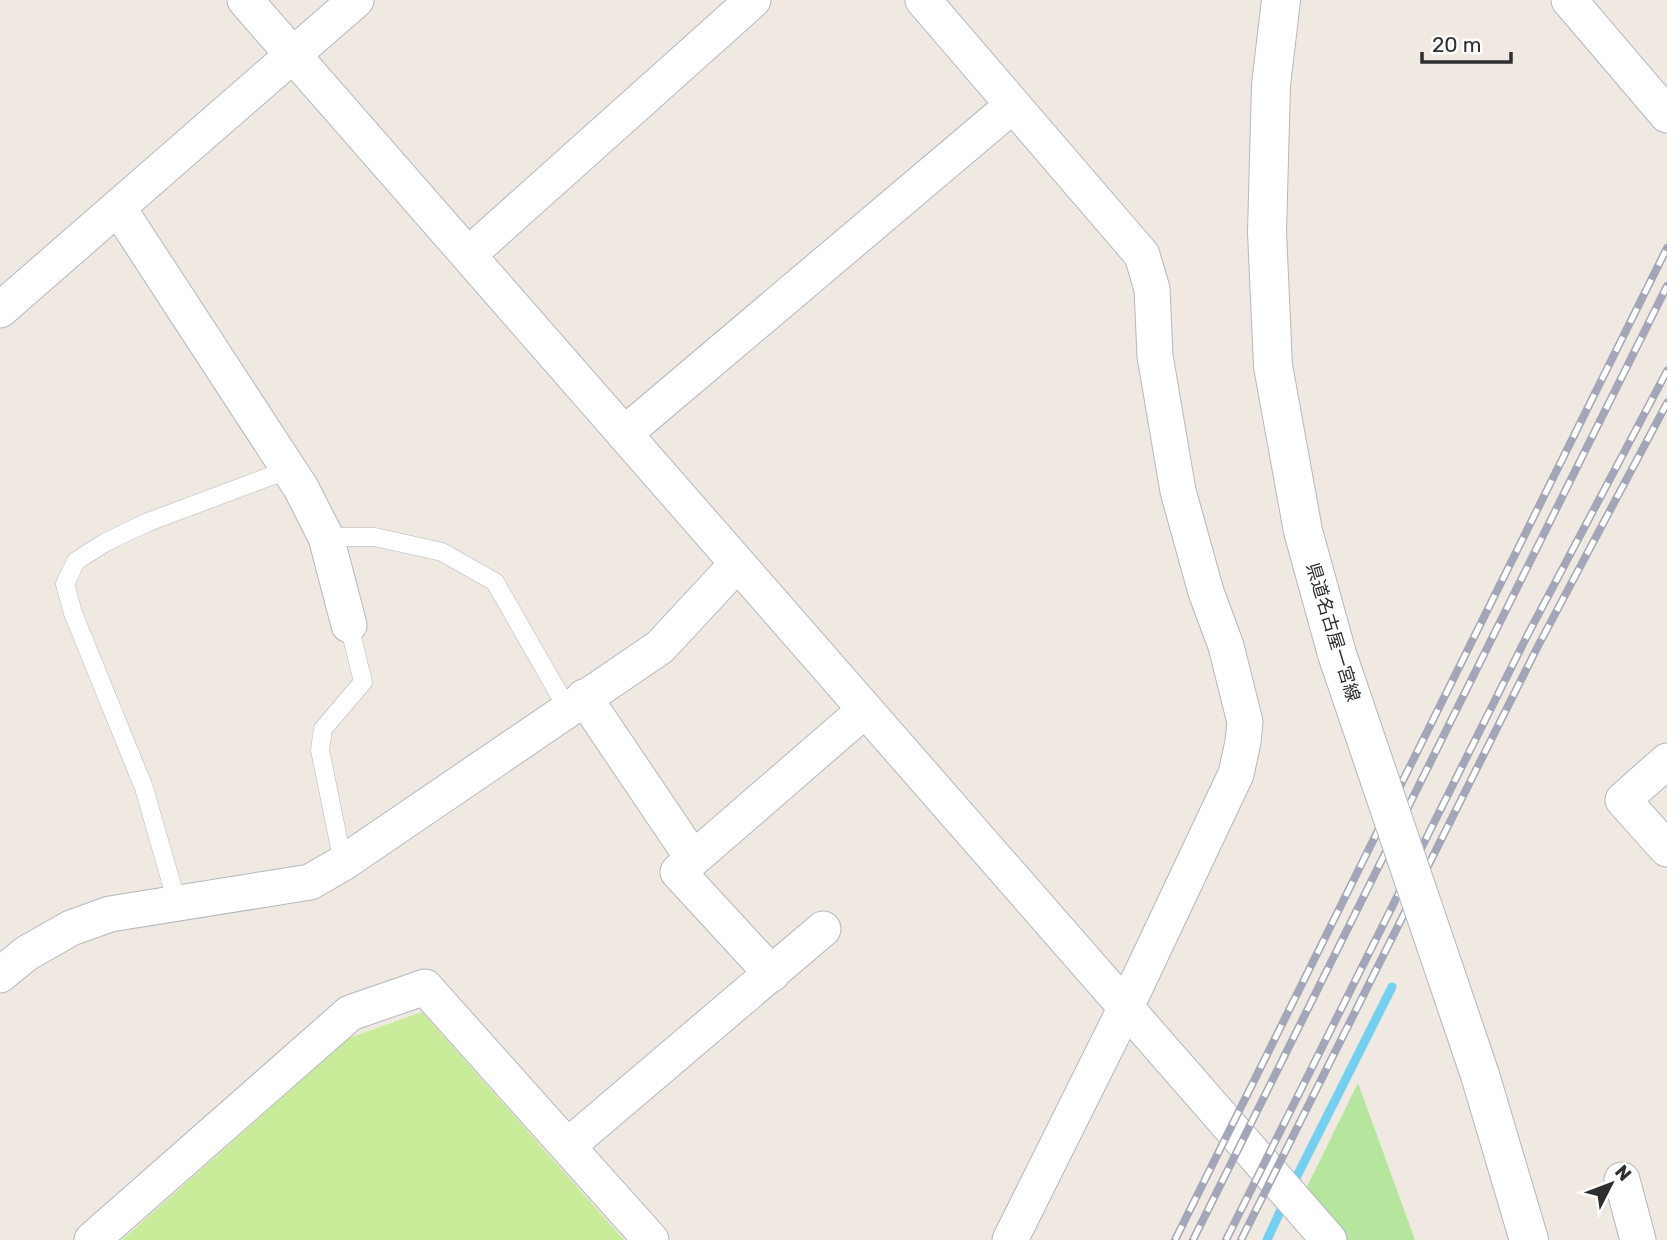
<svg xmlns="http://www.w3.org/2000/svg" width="1667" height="1240" viewBox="0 0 1667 1240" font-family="Rubik,'Noto Sans JP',sans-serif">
  <rect width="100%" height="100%" fill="#efe9e1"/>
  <path fill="#b6e59e" d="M1358,1083L1415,1240H1345L1304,1193Z"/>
  <path fill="#c9ec9a" d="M422,1012L624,1240H122L349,1038Z"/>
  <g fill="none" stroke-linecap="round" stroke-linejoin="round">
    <path stroke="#75cff0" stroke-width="9" d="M1292,1186L1392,987
      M1267,1240L1284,1203"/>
    <g stroke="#b4b7c1" stroke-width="19">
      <path id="lane" d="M326,537H375L442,552L495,582L567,708
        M343,863L320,750L323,729L363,682L349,625
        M177,903L144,788L73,613L65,584L76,561L106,542L148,522L290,469"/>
    </g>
    <g stroke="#b4b7c1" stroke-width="37">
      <path id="street" d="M245,0L1329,1240
        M923,0L1142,255L1152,289L1155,356L1178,491L1206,592L1226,646L1245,722L1243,742L1236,774L1125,1009L1010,1240
        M1569,0L1667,115
        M119,209L301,488L326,537L349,625
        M468,255L753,0
        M0,310L356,0
        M624,434L1013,105
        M584,697L692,857
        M1667,761L1623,800L1667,849
        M772,974L678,872L865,710
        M0,975L27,953L71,928L110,914L310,882L343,863L660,647L737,564
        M569,1145L823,929
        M1622,1180L1638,1240
        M92,1240L350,1013L425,987L651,1240"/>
    </g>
    <g stroke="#b4b7c1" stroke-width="40">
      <path id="secondary" d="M1281,0L1271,85L1267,232L1273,366L1303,531L1337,654
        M1480,1075L1529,1240"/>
    </g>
    <use href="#lane" stroke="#fff" stroke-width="18"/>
    <use href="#street" stroke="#fff" stroke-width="35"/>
    <use href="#secondary" stroke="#fff" stroke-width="38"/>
    <g stroke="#a3a6b8" stroke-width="8">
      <path id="rail" d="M1175,1240L1667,248
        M1193,1240L1667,286
        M1226,1240L1527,636L1667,371
        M1241,1240L1537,648L1667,403"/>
    </g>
    <use href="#rail" stroke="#fff" stroke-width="5" stroke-dasharray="16" stroke-linecap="butt"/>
    <g stroke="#b4b7c1" stroke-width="40" stroke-linecap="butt">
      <path id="secondary-bridge" d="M1337,654L1480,1075"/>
    </g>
    <use href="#secondary-bridge" stroke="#fff" stroke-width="38"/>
  </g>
  <g text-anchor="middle" stroke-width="6" stroke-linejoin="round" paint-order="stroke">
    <g font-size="18" fill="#2e2e2e" stroke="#fff">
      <text transform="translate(1333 632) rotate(73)" y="6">県道名古屋一宮線</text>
    </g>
  </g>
  <g transform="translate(1611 1184) rotate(48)" stroke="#ffffff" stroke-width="5" paint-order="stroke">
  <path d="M0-5L12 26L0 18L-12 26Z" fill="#2e2e2e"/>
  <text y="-10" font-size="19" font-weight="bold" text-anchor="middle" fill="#2e2e2e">N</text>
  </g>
  <path d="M1422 52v10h89v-10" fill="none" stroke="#2e2e2e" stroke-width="3.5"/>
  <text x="1432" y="52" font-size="21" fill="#2e2e2e" stroke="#ffffff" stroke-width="5" paint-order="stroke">20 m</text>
</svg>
